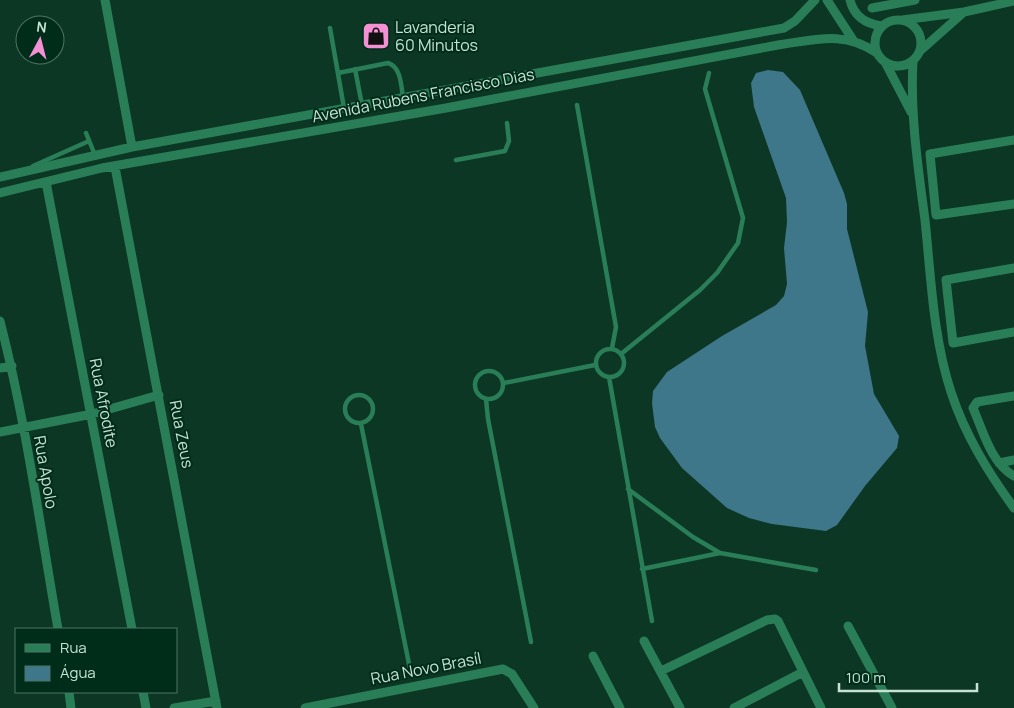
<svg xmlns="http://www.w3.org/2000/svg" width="1014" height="708" viewBox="0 0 1014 708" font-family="Manrope,sans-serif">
  <rect width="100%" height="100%" fill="#0c3724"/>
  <path fill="#3d7789" d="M768,70L783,72L800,90L844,193L847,204V229L868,312L865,346L874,394L899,436L897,448L865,486L837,525L826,531L772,524L749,518L727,508L682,468L660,438L655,427L652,403L653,391L667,372L722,336L776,305L784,296L787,284L784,248L787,222L786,198L754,107L751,83L756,73Z"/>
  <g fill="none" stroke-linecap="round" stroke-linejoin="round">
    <path stroke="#297e57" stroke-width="4.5" d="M330,28L344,108
      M355,69L362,105
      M338,73L388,63C401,67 401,85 403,97
      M577,105L616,327L612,348
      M86,133L95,155
      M456,160L505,151L509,141L507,123
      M33,166L89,141
      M596 363a14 14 0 1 1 28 0a14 14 0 1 1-28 0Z
      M621,354L700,290L717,273L738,243L743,218L705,89L709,73
      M475 385a14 14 0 1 1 28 0a14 14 0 1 1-28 0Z
      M609,377L652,621
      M504,383L595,365
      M345 409a14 14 0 1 1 28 0a14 14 0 1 1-28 0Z
      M486,399L488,419L531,642
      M361,424L410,669
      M628,489L693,537L720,553L816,570
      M642,569L720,553"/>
    <path stroke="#297e57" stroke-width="9" d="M105,0L132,147
      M827,0L853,40
      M850,0C854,17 866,24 882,26
      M872,8L915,0
      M875 43a23 23 0 1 1 46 0a23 23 0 1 1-46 0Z
      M902,20L964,12L1014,1
      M920,51L964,12
      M913,61C910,114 918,167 925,220C931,277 933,337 951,392C965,435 988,472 1014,508
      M885,62L911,112
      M1014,140L930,154L936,215L1014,204
      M115,167L217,708
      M0,177L132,147L784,28L795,21L815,0
      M46,182L132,629
      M0,193L102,168L446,108L778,45C815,40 844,30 877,53
      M1014,268L946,280L953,343L1014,332
      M0,321C26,422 40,526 58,629
      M0,368L12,366
      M1014,396L977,402L973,408C983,431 991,463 1014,476
      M0,432L92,414L159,395
      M999,463L1014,460
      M848,626L892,708
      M644,641L680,708
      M593,656L620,708
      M661,671L767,620L775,619L778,621L821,708
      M69,692L71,708
      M143,692L146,708
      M174,708L216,701
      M305,708L503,669L512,674L534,708
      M734,708L803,672"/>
  </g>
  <defs>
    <g id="shop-square" transform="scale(1.4375)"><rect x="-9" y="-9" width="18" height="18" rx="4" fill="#f491d4" stroke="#002d1a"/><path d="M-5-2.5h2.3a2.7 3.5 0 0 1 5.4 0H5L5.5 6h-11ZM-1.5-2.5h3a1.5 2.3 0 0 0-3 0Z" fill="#111"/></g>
  </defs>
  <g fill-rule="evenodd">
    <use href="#shop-square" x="376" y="36"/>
  </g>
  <g text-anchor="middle" stroke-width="4" stroke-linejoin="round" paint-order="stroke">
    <g font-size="16" fill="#c6e2d2" stroke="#002d1a" text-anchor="start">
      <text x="395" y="33">Lavanderia<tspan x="395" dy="18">60 Minutos</tspan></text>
    </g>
    <g font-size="16" fill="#c6e2d2" stroke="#002d1a">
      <text transform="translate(423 95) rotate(-11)" y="6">Avenida Rubens Francisco Dias</text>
      <text transform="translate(104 403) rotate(79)" y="6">Rua Afrodite</text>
      <text transform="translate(182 434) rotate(79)" y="6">Rua Zeus</text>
      <text transform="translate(46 472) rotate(80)" y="6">Rua Apolo</text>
      <text transform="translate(426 668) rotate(-11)" y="6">Rua Novo Brasíl</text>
    </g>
  </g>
  <rect x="15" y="628" width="162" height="65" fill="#002d1a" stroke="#4f7564"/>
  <rect x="25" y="644" width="25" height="8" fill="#297e57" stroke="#4f7564"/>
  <text x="60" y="653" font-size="15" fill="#c6e2d2">Rua</text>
  <rect x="25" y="666" width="25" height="15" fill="#3d7789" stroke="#4f7564"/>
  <text x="60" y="678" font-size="15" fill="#c6e2d2">Água</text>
  <g transform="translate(40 40) rotate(7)"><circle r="24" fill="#002d1a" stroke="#4f7564"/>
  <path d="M0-4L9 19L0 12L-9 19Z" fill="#f491d4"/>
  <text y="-8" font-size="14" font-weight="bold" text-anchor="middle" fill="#c6e2d2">N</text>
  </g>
  <path d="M839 683v8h138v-8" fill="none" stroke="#c6e2d2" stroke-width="2.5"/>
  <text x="846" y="683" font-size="15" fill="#c6e2d2" stroke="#002d1a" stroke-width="4" paint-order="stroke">100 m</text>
</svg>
